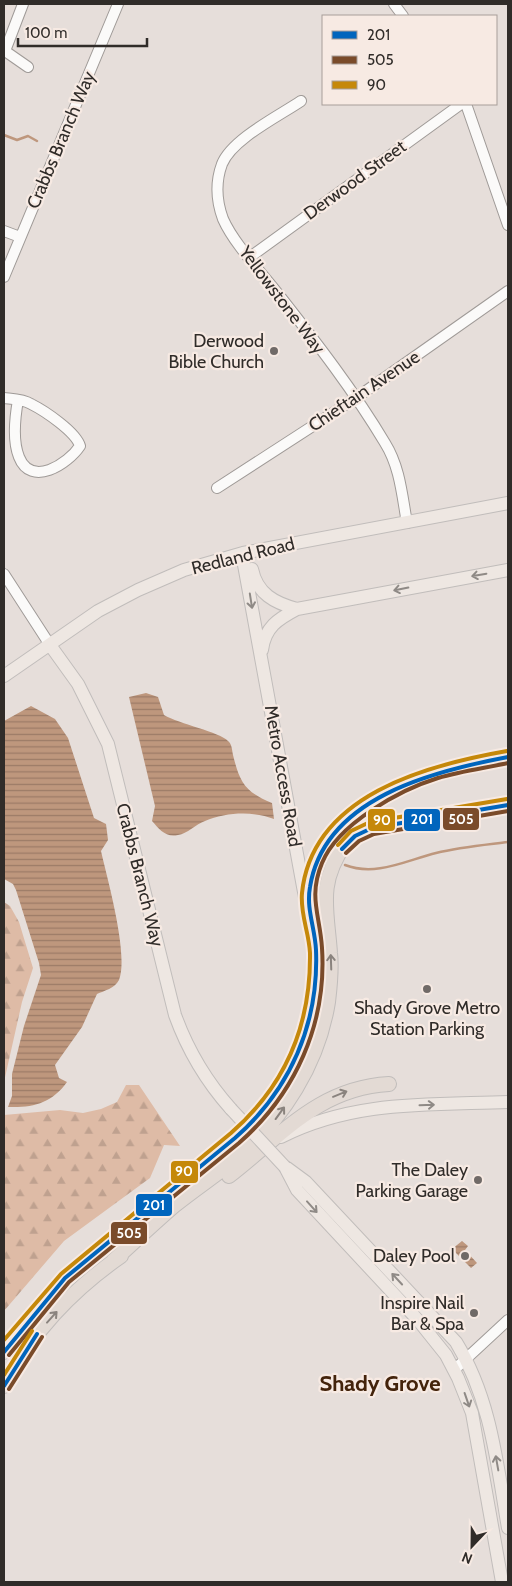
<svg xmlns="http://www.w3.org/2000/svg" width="512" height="1586" viewBox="0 0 512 1586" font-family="Cabin,sans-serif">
  <defs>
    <pattern id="forest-firs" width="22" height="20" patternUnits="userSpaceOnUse" patternTransform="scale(1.25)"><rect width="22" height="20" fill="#debba6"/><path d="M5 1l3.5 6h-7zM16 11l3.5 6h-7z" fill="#bfa18f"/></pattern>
    <pattern id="water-rules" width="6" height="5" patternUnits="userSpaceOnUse" patternTransform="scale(1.25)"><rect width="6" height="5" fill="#be977d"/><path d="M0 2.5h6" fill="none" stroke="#9b7b66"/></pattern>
  </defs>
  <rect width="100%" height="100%" fill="#e6deda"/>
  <path fill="url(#forest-firs)" d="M4,902L10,906L19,922L33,968L22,1002L4,1082Z
    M126,1085H139L180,1146L164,1145L150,1178L64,1241L4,1311V1115L60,1110L83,1113L101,1109L117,1102Z"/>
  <path fill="url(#water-rules)" d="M146,693L158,697L164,715C179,724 220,732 228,741C232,744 232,750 233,755C240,783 245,792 272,803L274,819C254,811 226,812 205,821C196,824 187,834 178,835C166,838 159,829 152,821L155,806L129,697Z
    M31,706L55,719L68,738L94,818L106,824L108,840L101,851C107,878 129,955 119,980C115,988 104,991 97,994L82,1027L55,1065L59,1078L67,1082C52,1103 33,1108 8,1107L12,1096V1074L24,1026L41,975L39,963L16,890L13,884L4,879V721Z
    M462,1241L468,1246L465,1250L477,1263L471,1268L452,1249Z"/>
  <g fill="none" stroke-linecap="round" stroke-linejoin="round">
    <path stroke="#be977d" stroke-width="2.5" d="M4,135L17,140L28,136L37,141
      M345,865C376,877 407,860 436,853C460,847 484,845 508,842"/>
    <g stroke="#9f9a97" stroke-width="12">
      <path id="minor" d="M23,4L5,51L28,67
        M394,4L403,16
        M301,101C279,116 232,139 222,164C215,183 216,200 223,219C234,244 262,273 279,295C316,342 354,391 385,443C400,467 402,495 407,523
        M466,104L508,225
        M4,231L20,237
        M250,257L461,104
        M4,277L118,4
        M4,398C13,399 23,399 31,404C45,411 76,432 80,446C68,464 31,488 19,457C12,440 15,417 18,400
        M217,488L356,398L508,291
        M4,574L50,645
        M454,1370L508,1320"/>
    </g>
    <g stroke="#c1bdbb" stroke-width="14">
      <path id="major" d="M242,554L306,903
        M252,569C257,594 275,603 297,609L508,570
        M50,645L78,684L108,744L175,1015C188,1051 206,1081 231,1109
        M262,650C265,627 278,619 297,609
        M4,676L98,611L138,590L184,570L243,553L508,503
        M281,1137C354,1100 429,1105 508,1102
        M285,1167L297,1190L418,1320L446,1355L458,1378L472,1413L502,1582
        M287,1168L306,1182L456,1342C491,1399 497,1464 508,1528"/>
    </g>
    <g stroke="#c1bdbb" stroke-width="16">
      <path id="highway" d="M229,1176C281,1136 318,1088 389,1084
        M113,1261C134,1242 154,1223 175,1205C195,1189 216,1175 236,1159C283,1119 318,1064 328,1002C330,985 332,969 330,953C327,909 317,884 345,844
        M4,1352L10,1342L65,1278L235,1138C243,1131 253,1123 260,1115C298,1075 320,1003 316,949C315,936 309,924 308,911C307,891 313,866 323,849
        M4,1386C30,1334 73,1289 121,1256"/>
    </g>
    <use href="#minor" stroke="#fbfaf9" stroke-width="10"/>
    <use href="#major" stroke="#eee7e2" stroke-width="12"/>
    <use href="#highway" stroke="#e3dad4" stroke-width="14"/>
    <g stroke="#c1bdbb" stroke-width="14" stroke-linecap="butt">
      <path id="major-bridge" d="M231,1109L285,1167"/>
    </g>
    <use href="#major-bridge" stroke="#eee7e2" stroke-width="12"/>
    <g stroke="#f7eae3" stroke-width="8">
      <path id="bus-1" d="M342,849L355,836L372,828L508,805
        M4,1352L65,1278L235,1138C290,1090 319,1024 316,950C315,928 306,909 310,887C324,798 433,771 508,757
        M4,1386L37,1334"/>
    </g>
    <g stroke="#f7eae3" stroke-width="8">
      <path id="bus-2" d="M346,853L359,841L374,834L508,811
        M9,1355L69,1282L239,1143C295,1094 327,1024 322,948C320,915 308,897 322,863C338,824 399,790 438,778C461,771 485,768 508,763
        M9,1389L42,1337"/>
    </g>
    <g stroke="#f7eae3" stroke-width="8">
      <path id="bus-3" d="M338,845L351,831L370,822L507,799
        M4,1340L61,1274L231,1133C285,1086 311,1025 310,953C309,932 300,914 302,893C312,795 427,765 507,751
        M4,1375L32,1331"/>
    </g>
    <use href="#bus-1" stroke="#0065bd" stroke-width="4"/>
    <use href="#bus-2" stroke="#7a4b2a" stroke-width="4"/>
    <use href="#bus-3" stroke="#c5880a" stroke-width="4"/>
  </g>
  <defs><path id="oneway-shaft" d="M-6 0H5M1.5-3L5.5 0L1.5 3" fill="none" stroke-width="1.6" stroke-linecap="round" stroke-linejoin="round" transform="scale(1.25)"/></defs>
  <g stroke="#8f8a86">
    <use href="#oneway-shaft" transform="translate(479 575) rotate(170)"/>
    <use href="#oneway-shaft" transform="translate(401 589) rotate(169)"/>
    <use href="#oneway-shaft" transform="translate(251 601) rotate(81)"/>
    <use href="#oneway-shaft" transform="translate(427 1105) rotate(-2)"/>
    <use href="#oneway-shaft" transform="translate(312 1207) rotate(48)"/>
    <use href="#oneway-shaft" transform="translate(397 1279) rotate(-133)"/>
    <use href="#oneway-shaft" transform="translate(467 1400) rotate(71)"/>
    <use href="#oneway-shaft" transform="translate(497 1463) rotate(-100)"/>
  </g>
  <g stroke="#8a837e">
    <use href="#oneway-shaft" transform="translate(331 962) rotate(-92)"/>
    <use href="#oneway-shaft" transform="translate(340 1094) rotate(-22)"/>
    <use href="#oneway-shaft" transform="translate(280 1113) rotate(-54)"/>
    <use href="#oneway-shaft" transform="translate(52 1317) rotate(-48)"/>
  </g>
  <g fill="#706a67" stroke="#f7eae3" stroke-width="2">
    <circle cx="274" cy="351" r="5"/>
    <circle cx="427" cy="989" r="5"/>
    <circle cx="478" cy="1180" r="5"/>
    <circle cx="465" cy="1256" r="5"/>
    <circle cx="474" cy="1313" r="5"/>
  </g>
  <g text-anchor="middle" stroke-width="4.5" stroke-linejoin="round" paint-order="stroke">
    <g font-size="18" fill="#302c29" stroke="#f7eae3">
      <text transform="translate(61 140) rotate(-67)" y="6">Crabbs Branch Way</text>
      <text transform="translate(355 180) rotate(-36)" y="6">Derwood Street</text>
      <text transform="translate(282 300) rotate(53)" y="6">Yellowstone Way</text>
      <text transform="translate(364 391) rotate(-34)" y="6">Chieftain Avenue</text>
      <text transform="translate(243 556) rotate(-14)" y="6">Redland Road</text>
      <text transform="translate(283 776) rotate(80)" y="6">Metro Access Road</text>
      <text transform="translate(140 875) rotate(76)" y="6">Crabbs Branch Way</text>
    </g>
    <g font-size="18" fill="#302c29" stroke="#f7eae3" text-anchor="end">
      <text x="264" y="347">Derwood<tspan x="264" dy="21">Bible Church</tspan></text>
      <text x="427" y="1014" text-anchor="middle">Shady Grove Metro<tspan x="427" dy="21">Station Parking</tspan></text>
      <text x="468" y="1176">The Daley<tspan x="468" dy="21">Parking Garage</tspan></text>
      <text x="455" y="1262">Daley Pool</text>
      <text x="464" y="1309">Inspire Nail<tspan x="464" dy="21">Bar &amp; Spa</tspan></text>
    </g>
    <g font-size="22" font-weight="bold" fill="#43230b" stroke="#f7eae3">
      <text x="380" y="1391">Shady Grove</text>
    </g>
  </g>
  <g stroke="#f7eae3" stroke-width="2">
    <rect x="442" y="807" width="38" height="24" rx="5" fill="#7a4b2a"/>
    <rect x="403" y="808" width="38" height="24" rx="5" fill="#0065bd"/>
    <rect x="367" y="808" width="29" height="24" rx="5" fill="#c5880a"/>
    <rect x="170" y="1160" width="29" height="24" rx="5" fill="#c5880a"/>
    <rect x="135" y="1193" width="38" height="24" rx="5" fill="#0065bd"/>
    <rect x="110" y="1221" width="38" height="24" rx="5" fill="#7a4b2a"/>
  </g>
  <g font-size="14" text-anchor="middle" font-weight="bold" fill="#fff">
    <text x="461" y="824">505</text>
    <text x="422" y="824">201</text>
    <text x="382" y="825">90</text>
    <text x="184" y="1176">90</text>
    <text x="154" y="1210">201</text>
    <text x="129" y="1238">505</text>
  </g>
  <rect width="512" height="1586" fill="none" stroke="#302c29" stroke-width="10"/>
  <rect x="322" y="15" width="175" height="90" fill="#f7eae3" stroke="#a79e99"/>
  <rect x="332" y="31" width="25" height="8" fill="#0065bd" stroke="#a79e99"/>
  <text x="367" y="40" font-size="15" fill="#302c29">201</text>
  <rect x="332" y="56" width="25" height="8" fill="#7a4b2a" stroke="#a79e99"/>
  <text x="367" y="65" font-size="15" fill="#302c29">505</text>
  <rect x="332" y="81" width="25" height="8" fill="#c5880a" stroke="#a79e99"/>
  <text x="367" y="90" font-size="15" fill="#302c29">90</text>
  <g transform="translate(472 1546) rotate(202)" stroke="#f7eae3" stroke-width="4" paint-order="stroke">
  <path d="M0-4L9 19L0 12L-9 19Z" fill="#302c29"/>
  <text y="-8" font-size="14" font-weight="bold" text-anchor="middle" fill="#302c29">N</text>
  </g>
  <path d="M18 38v8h129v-8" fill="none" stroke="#302c29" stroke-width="2.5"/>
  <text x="25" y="38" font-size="15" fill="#302c29" stroke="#f7eae3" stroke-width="4" paint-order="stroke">100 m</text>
</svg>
